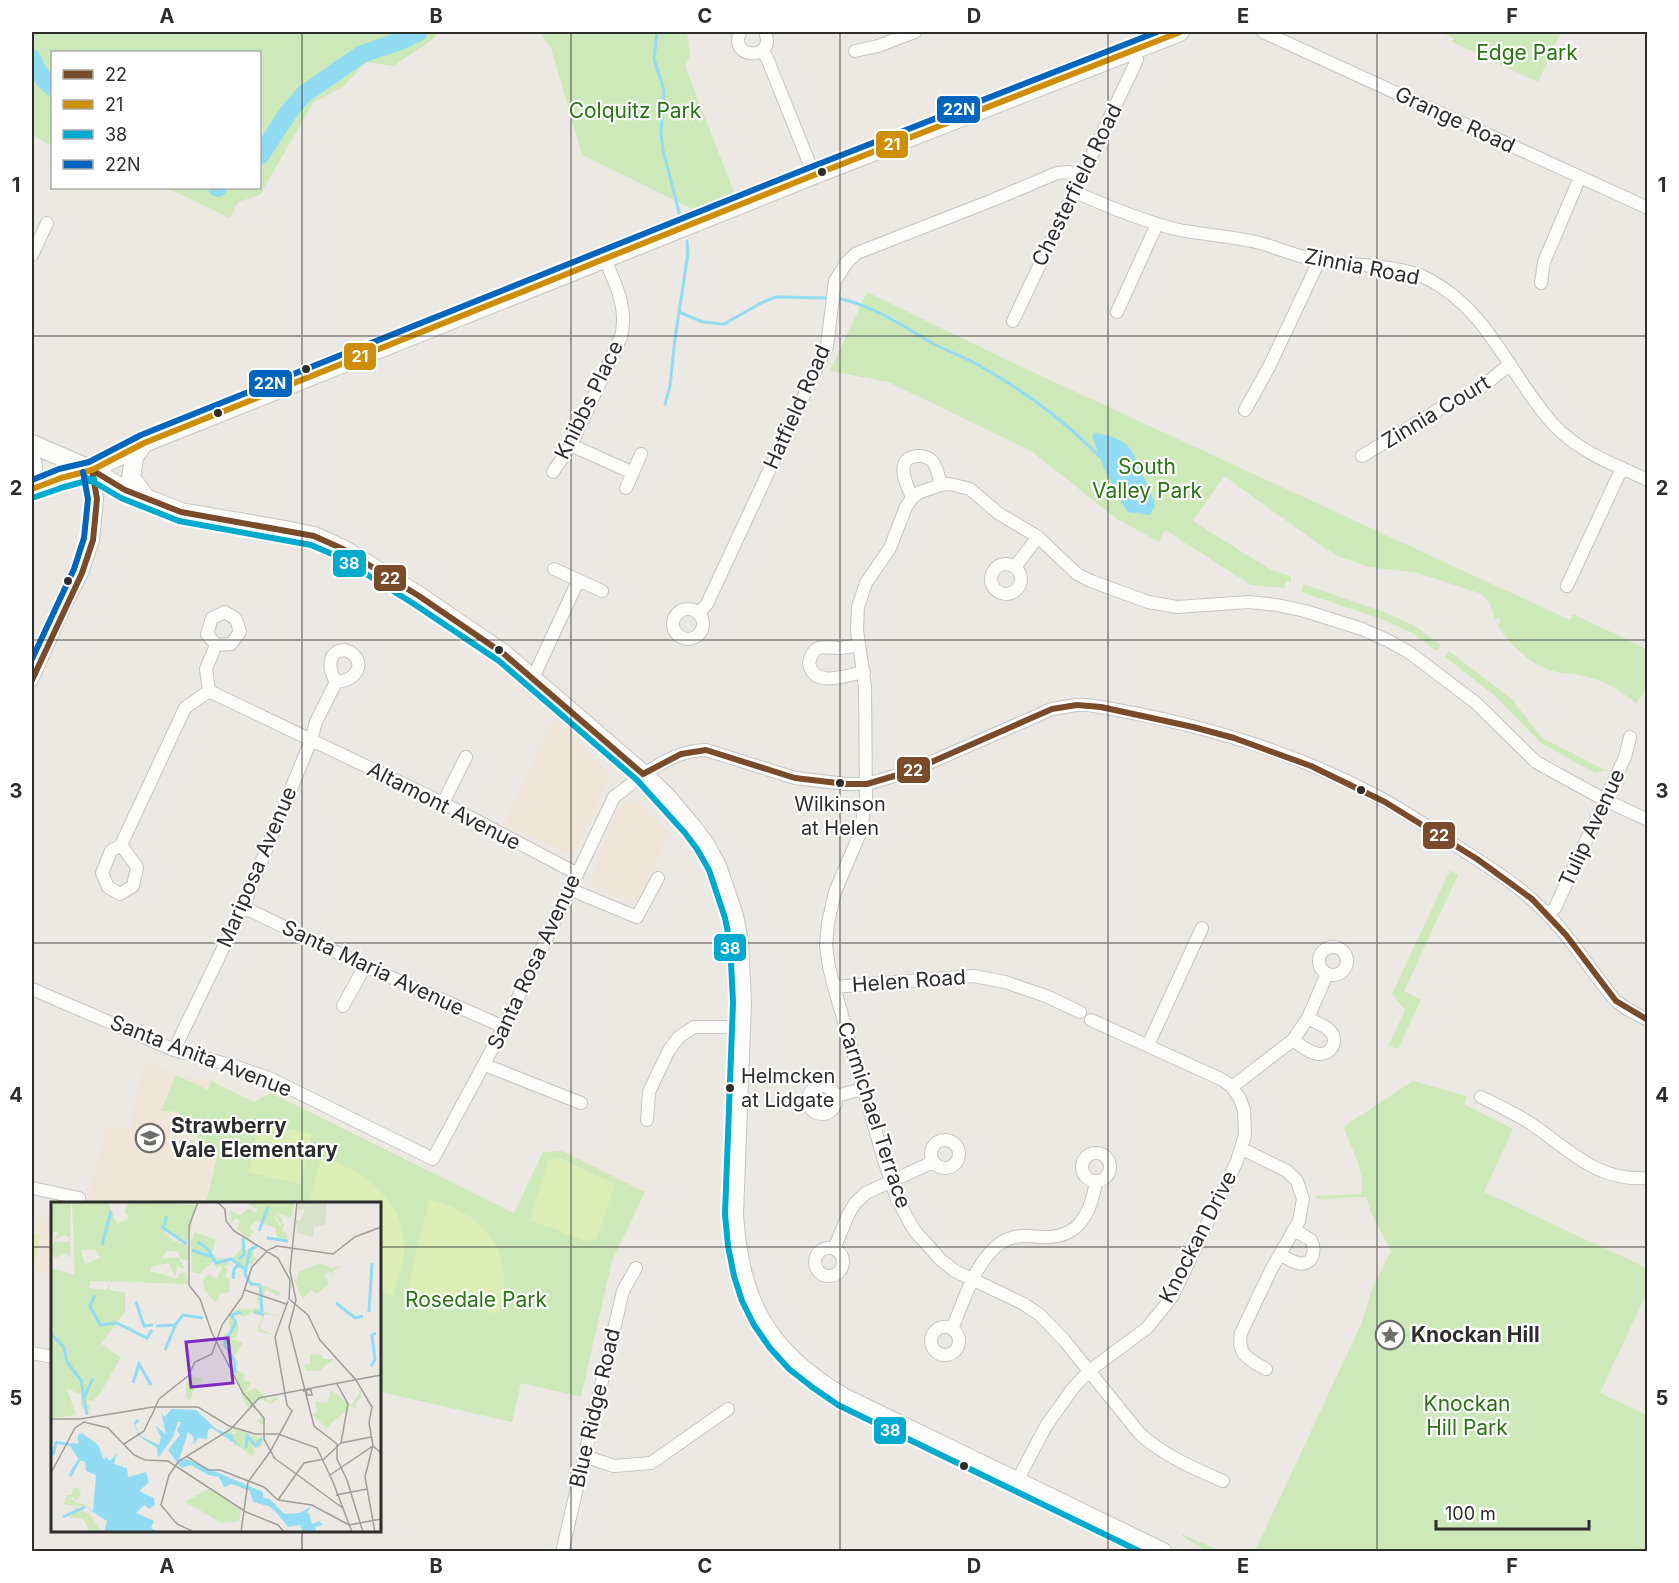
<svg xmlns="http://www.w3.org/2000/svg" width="1679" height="1583" viewBox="0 0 1679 1583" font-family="Inter,sans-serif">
  <rect width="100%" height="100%" fill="#ece8e3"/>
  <path fill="#efe6d7" d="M553,721L607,771L606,787L573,856L504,824Z
    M625,802H638L670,832L636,905L591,883L615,814Z
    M145,1060L176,1075L211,1081L196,1144L218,1153L206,1203L86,1204L107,1124L129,1131Z
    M32,1215L52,1219V1274L32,1271Z"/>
  <path fill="#cee9b9" d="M32,32H439L432,40L393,66L366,62L344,86L313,103L260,195L238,202L230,218L167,188H260V52H52V146L32,135Z
    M540,32H687L690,56L685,66L734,192L693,209L582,155L551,48Z
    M1440,32H1561L1538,82L1452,42L1454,38Z
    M867,292L1011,362L1570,620L1573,614L1647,649V689L1636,703C1619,689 1600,678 1577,675C1567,673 1555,673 1545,668C1527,661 1506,641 1497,624L1501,622L1499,618L1495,619L1490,604L1482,594L1418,573L1369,567L1340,557L1323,547L1224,476L1193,521L1271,570L1291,576V582L1286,581L1284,588L1251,585L1165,530L1159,542L1117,519L1031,451L888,382L830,371Z
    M1303,584L1387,613L1415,626L1441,645L1437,651L1412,633L1384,620L1301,592Z
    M1449,651L1512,699L1541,737L1605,770L1595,773L1541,743L1495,696L1445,657Z
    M1450,870L1458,875L1404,991L1421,1000L1398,1049L1388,1046L1405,1010L1392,994Z
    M176,1075L208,1090L211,1081L254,1102L271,1093L514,1213L543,1152L562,1151L645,1192L612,1261L581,1397L521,1383L512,1422L380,1392V1204L206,1203L218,1153L196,1145L201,1120L179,1118V1112L161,1111Z
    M1413,1081L1467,1096L1464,1104L1513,1129L1484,1192L1647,1268V1292L1600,1393L1647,1415V1551H1255L1361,1324L1373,1286L1391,1251L1371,1213L1366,1197L1316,1199V1196L1361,1194C1367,1176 1350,1144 1343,1127Z
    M1182,1534L1220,1551H1206L1182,1536Z"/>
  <path fill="#daeeb6" d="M260,1122L312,1134L300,1184L248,1172Z
    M558,1157L615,1184L597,1238L589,1242L530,1220L548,1161Z
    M321,1158C360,1168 401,1197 404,1242C406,1259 397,1280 393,1296L380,1292V1204L309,1203Z
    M429,1199C486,1213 519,1256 498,1314L413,1295L408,1287Z
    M32,1233L41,1235L33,1268L32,1267Z"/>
  <path fill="#91dcf2" d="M1094,433C1123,437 1131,444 1141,471C1146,483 1152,493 1155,506L1150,515L1128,512L1122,504L1104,468L1092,437Z"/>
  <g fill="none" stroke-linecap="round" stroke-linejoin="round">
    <path stroke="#91dcf2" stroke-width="3" d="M657,32L654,59L664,90L661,133L663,150L681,220
      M835,298C872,304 902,326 934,344C949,352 965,357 980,366C1023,390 1065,421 1100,457
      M679,312L703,322L724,324L763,302L776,297L829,298
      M665,404L670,386L675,339L688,253L687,241"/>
    <path stroke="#91dcf2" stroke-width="18" d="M32,58C36,71 42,79 52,87
      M260,156L288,113L304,94L362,54L403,40L419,32
      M217,188H218"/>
    <g stroke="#c5c4c4" stroke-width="14">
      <path id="minor" d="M740,32C728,60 777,61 765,32
        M1263,32L1648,208
        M762,51L767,58L814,175
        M855,51L878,46L915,32
        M1073,191C1106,206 1140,220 1175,229C1203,235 1232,236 1260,243C1281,249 1300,258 1321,261C1354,266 1398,264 1428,279C1489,310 1510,377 1554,425C1579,452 1615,465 1648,480
        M32,255L47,223
        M1541,283L1544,262L1580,177
        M1117,312L1157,224
        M1013,321L1137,60L1134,49
        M1245,410L1269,367L1319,261
        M571,445L633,473
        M1362,456L1448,404L1478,390L1509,365
        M553,472L571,445L621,337C628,307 616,286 605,259
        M626,488L641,454
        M912,498C909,489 901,475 904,465C907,454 926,453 933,462C937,467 939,478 941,485
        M991 579a15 15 0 1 1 30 0a15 15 0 1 1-30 0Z
        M1015,567L1038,537
        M554,569L602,591
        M1567,586L1622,468
        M673 624a15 15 0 1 1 30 0a15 15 0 1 1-30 0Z
        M699,613L707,604L827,346L835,281L847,262L857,253L993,200L1057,173L1069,172L1080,177
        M859,645C853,646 845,648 839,648C823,648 814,642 809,663C814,689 846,675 864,672
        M345,650C359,654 364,669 350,678C346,681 340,681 336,682C330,671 326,659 338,651Z
        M533,678L578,581
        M32,680L64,608L82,573L93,540L97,499L92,470
        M209,691L443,803L576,873
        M209,691L206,669L216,645L231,644L240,632L236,619L225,612L212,618L207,634L216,645
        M443,803L466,757
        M121,845L137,867L133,886L120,894L108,887L102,873L111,851L121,845L185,708L209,691
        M569,889L637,917L658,878
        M243,907L365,966L504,1027
        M1548,914L1555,908L1625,757L1630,737
        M1319 961a14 14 0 1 1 28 0a14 14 0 1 1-28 0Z
        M834,987L884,1160L897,1199L914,1230L941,1260L955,1271L1024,1304L1040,1315L1064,1340L1140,1434C1163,1455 1195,1469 1223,1481
        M32,989L174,1050L234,1066L269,1078L433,1159L504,1027L614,797C641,777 670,750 706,750L795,778L846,784H867L911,771L1052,709L1076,705H1088C1184,720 1282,747 1369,792C1400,808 1429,827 1458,847C1487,866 1517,884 1542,909C1570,935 1591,972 1616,1001L1627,1009L1648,1020
        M343,1006L365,966
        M1080,1012L1046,996L1005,982L974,976L834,987L829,967L826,946L828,923L835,892L860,833L866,800L865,686L857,630L858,607L866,583L890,548L906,507L912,498L920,492L941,485L950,484L970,489L998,513L1038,537L1077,574L1091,581L1148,602L1177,607L1249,602L1277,605L1305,611L1362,629L1389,641L1410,653L1476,703L1536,762L1605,800L1648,820
        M1293,1040C1300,1045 1309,1053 1319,1054C1331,1055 1340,1040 1329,1030C1324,1025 1315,1022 1308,1018
        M1148,1045L1202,928
        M174,1050L243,907L311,740L316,722L336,682
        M485,1065L581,1103
        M808 1100a14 14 0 1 1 28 0a14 14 0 1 1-28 0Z
        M1232,1087L1293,1040L1308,1018L1327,974
        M836,1096L862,1089
        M1481,1097C1497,1105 1514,1113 1530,1123C1569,1149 1596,1182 1648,1178
        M647,1120L649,1092L669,1050L679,1037L694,1027H741
        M931 1154a14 14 0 1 1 28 0a14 14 0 1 1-28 0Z
        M1242,1149L1287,1171L1297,1181L1303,1199L1299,1221L1271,1270L1241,1333C1237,1356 1249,1359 1266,1369
        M1082 1167a14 14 0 1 1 28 0a14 14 0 1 1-28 0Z
        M32,1188L79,1198
        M815 1262a14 14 0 1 1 28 0a14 14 0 1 1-28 0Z
        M834,1249L848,1215L855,1203L866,1193L933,1162
        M1280,1254C1285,1257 1292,1262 1298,1263C1312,1267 1317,1250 1311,1240L1294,1230
        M931 1341a14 14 0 1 1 28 0a14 14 0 1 1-28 0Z
        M952,1329C964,1301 975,1260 1002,1242C1015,1234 1028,1236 1042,1237C1079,1239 1091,1213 1096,1181
        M32,1353L52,1357
        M584,1456L614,1466L651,1463L728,1409
        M1017,1481L1046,1426L1073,1388L1089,1371L1147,1328L1172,1297L1237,1161L1245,1135L1244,1110L1240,1099L1232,1087L1223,1080L1091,1020
        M562,1552L623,1291L636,1268"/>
    </g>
    <g stroke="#c5c4c4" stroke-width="20">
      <path id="secondary" d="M144,443L134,457L131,478L146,498
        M32,444L92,470L125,490L181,512L285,530L314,536L343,549L419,596L504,654L643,774L666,796L692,827L705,844L717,866L734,916L739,942L742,1002L734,1214C739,1301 767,1352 843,1397L1163,1552
        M32,462L33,466L32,478
        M32,489L61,478L92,470L144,443L814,175L1180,32"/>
    </g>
    <use href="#minor" stroke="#fcfcfb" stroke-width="12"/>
    <use href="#secondary" stroke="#fcfcfb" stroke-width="18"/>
    <g stroke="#fff" stroke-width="10">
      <path id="bus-1" d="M92,470L125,490L181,512L314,536L343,549L419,596L504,654L643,774
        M32,680L82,573L93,540L97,499L92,470
        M643,774L681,754L706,750L795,778L846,784H867L911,771L1052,709L1077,705L1101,707L1193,727L1234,738L1311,766L1385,802L1477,859L1532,899L1566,935L1616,1001L1648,1020"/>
    </g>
    <g stroke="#fff" stroke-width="10">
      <path id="bus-2" d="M32,489L61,478L92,470L144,443L814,175L1180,32"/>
    </g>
    <g stroke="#fff" stroke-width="10">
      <path id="bus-3" d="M87,478L121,498L179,521L311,545L339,557L414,604L499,661L637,780L685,833L697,849L709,870L725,918L730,943L733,1002L725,1214L728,1246L734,1276L742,1301L754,1325L770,1348L789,1369L812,1387L838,1405L1141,1552
        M35,497L64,487L94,479"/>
    </g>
    <g stroke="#fff" stroke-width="10">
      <path id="bus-4" d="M32,480L59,469L89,462L141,435L811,167L1157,32
        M32,659L74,569L84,538L88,499L83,472"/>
    </g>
    <use href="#bus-1" stroke="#7a4b2a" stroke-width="6"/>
    <use href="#bus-2" stroke="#cf8e09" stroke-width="6"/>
    <use href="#bus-3" stroke="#00a9ce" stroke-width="6"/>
    <use href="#bus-4" stroke="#0065bd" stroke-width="6"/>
  </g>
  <path fill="none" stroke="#2d2d2d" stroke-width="1.5" stroke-opacity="0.55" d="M302,32V1204M571,32V1552M840,32V1552M1108,32V1552M1377,32V1552M32,336H1648M32,640H1648M32,943H1648M32,1247H52M380,1247H1648M302,1530V1552"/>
  <defs>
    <g id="school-ring" transform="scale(1.5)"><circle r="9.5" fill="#fff" stroke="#706e6d" stroke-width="1.5"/><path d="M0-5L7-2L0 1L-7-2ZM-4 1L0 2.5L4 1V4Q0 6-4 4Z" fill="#706e6d"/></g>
    <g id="sight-ring" transform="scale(1.5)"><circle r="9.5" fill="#fff" stroke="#706e6d" stroke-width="1.5"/><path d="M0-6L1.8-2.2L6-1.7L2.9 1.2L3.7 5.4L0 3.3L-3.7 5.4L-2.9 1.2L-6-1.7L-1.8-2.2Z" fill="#706e6d"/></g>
  </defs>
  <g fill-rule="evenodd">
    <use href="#school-ring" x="150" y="1138"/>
    <use href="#sight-ring" x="1390" y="1335"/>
  </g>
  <g fill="#2d2d2d" stroke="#fff" stroke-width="2">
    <circle cx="822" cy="172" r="5"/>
    <circle cx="306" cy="369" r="5"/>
    <circle cx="218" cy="413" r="5"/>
    <circle cx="68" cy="581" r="5"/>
    <circle cx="499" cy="650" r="5"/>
    <circle cx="840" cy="783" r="5"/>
    <circle cx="1361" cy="790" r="5"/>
    <circle cx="730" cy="1088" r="5"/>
    <circle cx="964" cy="1466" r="5"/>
  </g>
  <g text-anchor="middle" stroke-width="4.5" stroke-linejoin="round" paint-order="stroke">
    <g font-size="20" fill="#2d2d2d" stroke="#fff">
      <text x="840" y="811">Wilkinson<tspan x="840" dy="24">at Helen</tspan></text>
      <text x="741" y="1083" text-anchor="start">Helmcken<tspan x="741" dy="24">at Lidgate</tspan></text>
    </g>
    <g font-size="21" fill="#2b7314" stroke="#fff">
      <text x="1527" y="60">Edge Park</text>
      <text x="635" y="118">Colquitz Park</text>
      <text x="1147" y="474">South<tspan x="1147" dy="24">Valley Park</tspan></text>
      <text x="476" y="1307">Rosedale Park</text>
      <text x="1467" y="1411">Knockan<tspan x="1467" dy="24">Hill Park</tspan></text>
    </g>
    <g font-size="21" fill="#2d2d2d" stroke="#fff">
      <text transform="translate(1455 120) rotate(25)" y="7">Grange Road</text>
      <text transform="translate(1077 185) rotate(-64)" y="7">Chesterfield Road</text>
      <text transform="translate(1362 267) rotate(11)" y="7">Zinnia Road</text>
      <text transform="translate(589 400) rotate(-64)" y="7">Knibbs Place</text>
      <text transform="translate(797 407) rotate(-66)" y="7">Hatfield Road</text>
      <text transform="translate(1436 412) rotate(-31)" y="7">Zinnia Court</text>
      <text transform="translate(444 806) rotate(27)" y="7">Altamont Avenue</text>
      <text transform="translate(1592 828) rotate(-65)" y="7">Tulip Avenue</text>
      <text transform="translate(257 867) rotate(-67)" y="7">Mariposa Avenue</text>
      <text transform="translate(534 962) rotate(-65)" y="7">Santa Rosa Avenue</text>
      <text transform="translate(373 968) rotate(25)" y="7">Santa Maria Avenue</text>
      <text transform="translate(909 981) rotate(-4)" y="7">Helen Road</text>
      <text transform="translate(201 1056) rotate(21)" y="7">Santa Anita Avenue</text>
      <text transform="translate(874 1115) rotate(72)" y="7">Carmichael Terrace</text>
      <text transform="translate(1198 1237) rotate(-63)" y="7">Knockan Drive</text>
      <text transform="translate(595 1408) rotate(-77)" y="7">Blue Ridge Road</text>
    </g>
    <g font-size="21" font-weight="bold" fill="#2d2d2d" stroke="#fff" text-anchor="start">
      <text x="171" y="1133">Strawberry<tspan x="171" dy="24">Vale Elementary</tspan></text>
      <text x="1411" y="1342">Knockan Hill</text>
    </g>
  </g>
  <g transform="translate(51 1202)">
    <rect width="330" height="330" fill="#ece8e3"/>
    <path d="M0,0H20L19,57L15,51L4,56L1,49L2,39L17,40L19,36L14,33L3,38L8,29L0,31ZM21,0H57L66,22L78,16L73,9L79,0L144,3L138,40L111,27L121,38L137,44V59L130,57L126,49H116L110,56H128L134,67L126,64L124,75L118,61L100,65L99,69L127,77L129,71L135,70L137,82L40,79L38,86L54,88L59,83V88L74,91V109L85,115L74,109L50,142L70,155L50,190L42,199L36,198V204L39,202L37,212L30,204V192L16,187L25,213L0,216V66L24,73ZM30,48H44L49,56L34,62ZM194,0H244L240,16L226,11L232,18L230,22L222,10L228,24L233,21H234L231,29L228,28L236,31L237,39H227L224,26L206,19L200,23L199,27L203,30L197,37L186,27L189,19L186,16L180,20L179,8L189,13L197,7L205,11L206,7ZM144,30L165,38L159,55L175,57L179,62L172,65L177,66L174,75L178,77L179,90L169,92L165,101L154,89L152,78L157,72L166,77L172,63L166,66L163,59L151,69L152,72L141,70L140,40ZM187,44L199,49L203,45L202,55L210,59L202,58L204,63L195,60L194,68L199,71L188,66L181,58L190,46ZM269,61L280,66L290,64L280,71L282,76L279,73L280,69L273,73L278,82L266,92L260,88L251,97L243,77L246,79L248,70ZM197,78L229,90L228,94L215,88L210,97L213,110L231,114L214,112L211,119L209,127L224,133L206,129L212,113L206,109L192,115L186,110L181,114L188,124L185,135L181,137L192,141L183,154L186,169L194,172L192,178L200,181L195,190L205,186L219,200L222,196H228L219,202L211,197L203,202L214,218L210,224L209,220L202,221L211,216L204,206L195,204L182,166L184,160L179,155L174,156L179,149L172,143L174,137L179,136L173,133L179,129L178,117L185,108L211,106L205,98L211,84L197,81ZM269,152L273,157H283L268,169H255L250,156L253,163L259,162V153ZM139,174L152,177L145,183L139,198L135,197V183ZM280,188L300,204L310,188V196L304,202L306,207L300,204L275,226L261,212L266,211L264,199L276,201ZM177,225L182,232L186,230H181L184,226L213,238L209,246L201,243L204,250L201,255L187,243L180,244L186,241L177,234L160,226L173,231ZM28,285L30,293L25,299L23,295L18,297L37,304L40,306L13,302L16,293H21V287ZM159,286L190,309L188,319L171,321L134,300ZM24,305L39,312L51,330H39L32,317L19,315Z" fill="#cee9b9" fill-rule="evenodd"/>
    <path d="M248,0H276L274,23L263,25L262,35L246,31L245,18L249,19L254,7L246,9Z" fill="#d8e1ca"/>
    <path d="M121,207L145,208L165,227L183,234L181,236L192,247L196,243L195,246L192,247L161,226L157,228L156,237L147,236L143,243L142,234L137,230L128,258L135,257L212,290V296L219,297L233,312L249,311L260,304L255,312L258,311L261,322L268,319L272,323L264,325L265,330L252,329L249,323L237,325L221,305L202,300L199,289L181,282L173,285L168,275L157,273L140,263L130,266L117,248L129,233L126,228L131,220H127L122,235L107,256L106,246L88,234L83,221L86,217L89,219L84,222L89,234L108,243L110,235L104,223L115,233L110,209L113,215ZM31,231L47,243L53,258L55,255L59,259L66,251L63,262L76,266L77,275L95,270L98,280L88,289L103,296L104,303L98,307L93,303L85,311L103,319L100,326L107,330H53L56,319L34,305L42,309L45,273L35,269L34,260L28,258L19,244L6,242L4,252L0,255L4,239L27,242V233Z" fill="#91dcf2"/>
    <path fill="none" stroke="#91dcf2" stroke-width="3" d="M116,14L112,26L136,42M208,29L217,5M216,36L237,39M147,40L157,47L165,61L180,57L194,67M51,43L60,9M206,44L199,48L194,72L200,82L209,83L210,93M141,48L161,55M188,57L193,52L192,36M182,77L183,67L190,61M44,93L39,104L49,123L66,121L96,136L101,128M85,100L93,124L102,123M285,101L304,116L312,114M203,110L211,112L210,93M318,110L321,61M105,124L124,123L132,113L152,116M0,132L13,145L16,160L30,178L36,213M177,135L173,142L184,160V171M177,135L185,120L180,113L190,110M114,148L124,124M320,164L324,158L321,133L325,131M82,181L88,162L100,183M33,196L42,176M195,246L196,234L205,244L211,236M19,274L28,258M201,288L236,317L260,321M12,315L34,305"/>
    <path fill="none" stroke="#a09d9a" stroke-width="1.5" d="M147,0L138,24V83L149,97L161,131L192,191L213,216V237L224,257M166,0L174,7L175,19L183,29L227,56L239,78L238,97L257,113L269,138L305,178L321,205L318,221L322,243L314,275L324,330M246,0L239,69L245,98L238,125L263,224L286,242V257L296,278M194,88L235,102M286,182L297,202L290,241M252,189H253L254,188H260L261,193H257L256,192V191L255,189V187M100,215L108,197L137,174L144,160L161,152L171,123L191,95L201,65L217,48L226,44L282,52L304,35L330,25M0,217H29L102,205H147L178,224L204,232H227L266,246L282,280M73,242L93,229L100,214M135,254L157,268H169L213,285L227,298M222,255L293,307M0,271L24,226L33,220L57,226L83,253L94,258L117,259L195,310L227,323L233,330M279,273L322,244L330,251M296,278L312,330M282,280L301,330M285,293L316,287M227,298L253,261L273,257L290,241L320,235M227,298L261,303L298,323L330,317M143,330L126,322L110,303L118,273L128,259L180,227L208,196L330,173M190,330L197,280L219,250L241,209L236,203L224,135L237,99"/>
    <path fill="#7b2cbf" fill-opacity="0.15" stroke="#7b2cbf" stroke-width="3" d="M177,136L182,181L140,185L135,140Z"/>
    <rect width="330" height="330" fill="none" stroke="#2d2d2d" stroke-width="3"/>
  </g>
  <g stroke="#fff" stroke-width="2">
    <rect x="936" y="95" width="45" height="29" rx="6" fill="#0065bd"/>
    <rect x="875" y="130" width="34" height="29" rx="6" fill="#cf8e09"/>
    <rect x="343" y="342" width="34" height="29" rx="6" fill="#cf8e09"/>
    <rect x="248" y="369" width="45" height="29" rx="6" fill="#0065bd"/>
    <rect x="332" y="549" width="35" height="29" rx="6" fill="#00a9ce"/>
    <rect x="373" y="564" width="34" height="28" rx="6" fill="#7a4b2a"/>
    <rect x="896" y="756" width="35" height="28" rx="6" fill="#7a4b2a"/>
    <rect x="1422" y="821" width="34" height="29" rx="6" fill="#7a4b2a"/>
    <rect x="713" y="933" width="34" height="29" rx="6" fill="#00a9ce"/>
    <rect x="873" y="1416" width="34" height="29" rx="6" fill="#00a9ce"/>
  </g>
  <g font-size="16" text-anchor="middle" font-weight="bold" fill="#fff">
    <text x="959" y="115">22N</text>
    <text x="892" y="150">21</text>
    <text x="360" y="362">21</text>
    <text x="270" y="389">22N</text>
    <text x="349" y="569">38</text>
    <text x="390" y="584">22</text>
    <text x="913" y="776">22</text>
    <text x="1439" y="841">22</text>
    <text x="730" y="954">38</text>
    <text x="890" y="1436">38</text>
  </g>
  <rect width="1679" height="1583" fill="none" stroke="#ffffff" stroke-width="66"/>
  <rect x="51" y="51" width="210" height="138" fill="#ffffff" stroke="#ababab" stroke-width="1.5"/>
  <rect x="63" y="70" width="30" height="9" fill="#7a4b2a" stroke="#ababab" stroke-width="1.5"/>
  <text x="105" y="81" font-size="18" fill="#2d2d2d">22</text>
  <rect x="63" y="100" width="30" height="9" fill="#cf8e09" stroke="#ababab" stroke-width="1.5"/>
  <text x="105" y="111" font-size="18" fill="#2d2d2d">21</text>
  <rect x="63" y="130" width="30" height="9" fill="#00a9ce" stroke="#ababab" stroke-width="1.5"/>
  <text x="105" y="141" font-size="18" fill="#2d2d2d">38</text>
  <rect x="63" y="160" width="30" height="9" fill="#0065bd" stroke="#ababab" stroke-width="1.5"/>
  <text x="105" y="171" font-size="18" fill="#2d2d2d">22N</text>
  <path d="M1436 1520v9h153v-9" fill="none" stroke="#2d2d2d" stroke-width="3"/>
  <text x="1445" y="1520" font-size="18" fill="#2d2d2d" stroke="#ffffff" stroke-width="4.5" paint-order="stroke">100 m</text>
  <rect x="33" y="33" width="1613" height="1517" fill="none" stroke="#2d2d2d" stroke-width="2"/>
  <g font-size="20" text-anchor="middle" font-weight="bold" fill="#2d2d2d">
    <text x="167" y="23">A</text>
    <text x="436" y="23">B</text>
    <text x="705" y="23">C</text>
    <text x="974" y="23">D</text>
    <text x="1243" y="23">E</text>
    <text x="1512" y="23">F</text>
    <text x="16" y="192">1</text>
    <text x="1662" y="192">1</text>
    <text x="16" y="495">2</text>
    <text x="1662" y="495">2</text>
    <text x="16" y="798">3</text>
    <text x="1662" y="798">3</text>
    <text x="16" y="1102">4</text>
    <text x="1662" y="1102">4</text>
    <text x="16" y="1405">5</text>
    <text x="1662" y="1405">5</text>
    <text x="167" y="1573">A</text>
    <text x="436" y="1573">B</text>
    <text x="705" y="1573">C</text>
    <text x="974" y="1573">D</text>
    <text x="1243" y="1573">E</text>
    <text x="1512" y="1573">F</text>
  </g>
</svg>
